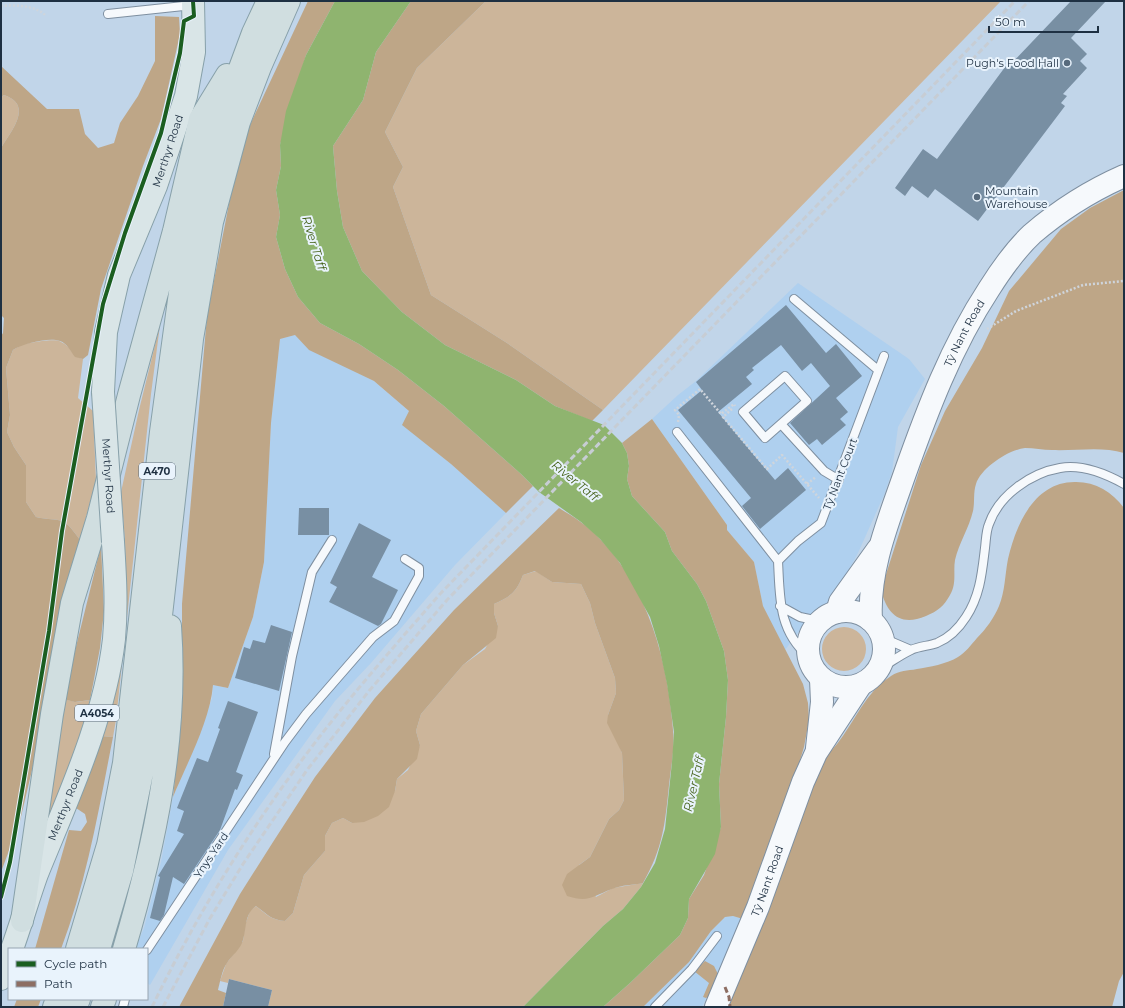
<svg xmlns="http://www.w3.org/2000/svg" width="1125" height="1008" viewBox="0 0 1125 1008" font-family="Montserrat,sans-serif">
  <rect width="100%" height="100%" fill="#c1d5e9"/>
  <path fill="#afd0ef" d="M798,283L909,359L925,379L898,427L892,472L884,495L858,553L834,598L806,622L785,650L763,606L754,562L727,530V525L652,419L678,395L696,381Z
    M295,335L310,350L374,381L409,411L403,425L451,464L506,513L455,565L371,663L335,701L228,850L150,985L147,983V949H135L144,928L161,862L173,797L199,736L212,698L213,685L228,688L253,617L264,562L271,423L280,339Z
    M733,916L743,919L702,1007H643L689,962L711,931L725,917Z"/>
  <path fill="#ccb59a" d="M486,1H1001L603,410L507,343L431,295L393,187L403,167L385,132L417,68Z
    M4,95C34,105 11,131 1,148V97Z
    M160,325L151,394L116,720L113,737L101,736L126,590L125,541L121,492L139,410Z
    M42,341C47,341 56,339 61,342C71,346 72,357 83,359L78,398L93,411L96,480L80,540C61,513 63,523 36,517L26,502V465L14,447L7,432L10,415L6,368L13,350L23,344Z
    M536,571L552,582L581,584L590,603L595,623L615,678L616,693L608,715L622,753L624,800L619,810L609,819L590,857L579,865L596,897L613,888L643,883L641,887L623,909L603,926L523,1007H268L272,990L229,979L228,983L220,981L226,964L243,941L245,925L250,911L256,906C266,914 271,920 285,921L293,913L304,875L325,851V836L332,823L343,818L352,823L395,791L397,779L408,770L420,745L416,731L421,714L463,665L485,649L498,626L494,613V604C511,596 516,593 523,575Z
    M822 649a22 22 0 1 1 44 0a22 22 0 1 1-44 0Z
    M63,699L76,702L90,700L76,748L42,835Z"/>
  <path fill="#bea687" d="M308,1H335L306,55L280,145L281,166L276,190L280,215L276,237L285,269L298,297L320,323L359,344L398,370L444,406L521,474L533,486L506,513L451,464L402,425L409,411L374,381L309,350L295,335L280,339L271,423L264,562L253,617L228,688L213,685C210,721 187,763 173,797L182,713V604L207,316L238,158L249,127Z
    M411,1H486L417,68L385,132L403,167L393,187L431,295L507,343L603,410L592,421L555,406L516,380L445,345L402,312L362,271L343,227L337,191L333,146L363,100L376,52Z
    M155,16L179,17L180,34L161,119L143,166L101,289L88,355L83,359L75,357C71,352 67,343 60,341C48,337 23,344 13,350L6,368L10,415L7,432L14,447L26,465V502L36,517C63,523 61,513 80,540L44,719L20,821L1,872V336L3,333L4,318L1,315V148C11,131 34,105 4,95L1,97V66L47,109H79L85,134L98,148L114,143L120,123L138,96L155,61Z
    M1124,190V453C1102,446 1076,451 1052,450C1043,450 1034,448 1025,448C1008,450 981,468 976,484C973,493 975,502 973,511C969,528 959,543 955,560C953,572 957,583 950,595C944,606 938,611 926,616C900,627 887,614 881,590L921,465L945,411L982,348L1009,291L1061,229L1090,208Z
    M652,419L727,525V530L754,562L763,606L803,684L808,703L809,720L804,747L795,777C810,767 826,758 837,744C856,720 864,694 891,676C900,670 907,671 917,669C929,667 947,664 958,657C965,653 971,645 977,638C986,629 994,618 999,606C1005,592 1005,574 1008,559C1016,524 1035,481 1076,482C1096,482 1112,492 1124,508V972L1119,981L1112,1007H729L735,987L743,919L733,916L725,917L711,931L689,962L643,1007H603L630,983L680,935L688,918L689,899L704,875L721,827L719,784L726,717L728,680L724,651L706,601L697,584L672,551L665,532L632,496L627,479L629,466L627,453L622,443Z
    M559,508C574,517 588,526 600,539C649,590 668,662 673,730C675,748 671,767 669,785C665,824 663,848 643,883C634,885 621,885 612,889C593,896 589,903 567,896L562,885L567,874L590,857L609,819L619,810L624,800L622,753L607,723L608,715L616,693L615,678L595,623L590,603L581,584L552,582L535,571L523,575C516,593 511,596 494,604V613L498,626L496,638L463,665L421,714L416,731L420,745L417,759L397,779L395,791L389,807L378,816L364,822L352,823L343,818L332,823L325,836V851L304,875L293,913L285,921C271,920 267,914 256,906C244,915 247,927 243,940C241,949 232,955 227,963C222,970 220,982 218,990L226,993L223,1007H179L240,894L273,842L315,777L375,698L454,610Z
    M101,546L104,611L100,648L90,700L75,702L63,699Z
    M101,736L113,737C99,808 87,881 61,949H35L69,830L81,831L87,822L85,814L76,808Z
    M705,961L714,966L720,978L713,994L706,998L703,997L709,983L694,971Z
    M17,999H41L38,1007H14Z"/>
  <path fill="#8fb46f" d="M335,1H411L376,52L363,100L333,146L337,191L343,227L362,271L402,312L445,345L516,380L555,406L604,425L622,443L627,453L629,466L627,479L632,496L665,532L672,551L697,584L706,601L724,651L728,680L726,717L719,784L721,827L715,854L689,899L688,918L680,935L630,983L603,1007H523L603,926L623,909L641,887L655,863L665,829L672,762L674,732L667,684L659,646L650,617L620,563L600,539L581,522L539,492L521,474L444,406L398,370L359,344L320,323L298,297L285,269L276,237L280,215L276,190L281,166L280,145L286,111L306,55Z"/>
  <path fill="#788fa3" d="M1071,1H1106L1071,38L1087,54L1080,61L1087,68L1063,94L1067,96L1061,103L1065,106L978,221L935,189L928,198L912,186L905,196L895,188L923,149L937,159L1008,63L1010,65Z
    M786,305L826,353L836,344L862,376L836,398L848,412L840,419L846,425L822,445L817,439L809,445L790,423L830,386L811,363L802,371L781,345L752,368L754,370L746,377L752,384L718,412L775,480L788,468L806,490L760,529L742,506L751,498L678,410L702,390L696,382Z
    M299,508H329V535H298Z
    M359,523L391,540L372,577L398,590L381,624L378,626L329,602L337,587L330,583Z
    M271,625L292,632L279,691L235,678L244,647L250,649L253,640L265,643Z
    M228,701L258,712L236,772L243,775L237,790L235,789L220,830L184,884L173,877L164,915L160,921L150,918L160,877L158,876L184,834L177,831L184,811L177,808L197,758L208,762L220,729L218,728Z
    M229,979L272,990L268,1007H223Z"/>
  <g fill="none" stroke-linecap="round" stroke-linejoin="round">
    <g stroke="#7e8fa0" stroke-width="10">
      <path id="service" d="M108,14L193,5
        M794,299L878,370
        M785,376L807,401L765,438L743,412Z
        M781,424L824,471L839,480
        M677,432L778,561
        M780,606L800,617L819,621
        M883,638L911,650
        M808,656C778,630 780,597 778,561L798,541L821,523L884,356
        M879,669C890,663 900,655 911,650C919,646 929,646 937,643C949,638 959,628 966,617C980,596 982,573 985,548C986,540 986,531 989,524C999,495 1031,473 1060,468C1082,464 1106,474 1124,484
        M274,754L292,656L312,572L332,540
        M147,950L285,742L306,714L373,637L394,621L419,576V568L405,559
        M123,1007L125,999
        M655,1007L692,969L717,936"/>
    </g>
    <g stroke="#7e8fa0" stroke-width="24">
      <g id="secondary">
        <circle cx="846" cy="649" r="38"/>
        <path d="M837,612L840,602L878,549"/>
        <path id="s1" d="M871,620C868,570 888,522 904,476C927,411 951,347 989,289C1001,270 1015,250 1032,234C1060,210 1090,191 1124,176"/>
        <path d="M817,748L822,702L821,679"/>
        <path id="s2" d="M716,1007L758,907L803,782L816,753L860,686"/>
      </g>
    </g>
    <g stroke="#87a0a9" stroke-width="24">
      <g id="primary">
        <path id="s3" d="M103,392L106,332L119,275L156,186L186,96L194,52L193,1"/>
        <path id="s4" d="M12,949C21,924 28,899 37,874C67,800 105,719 114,639C117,606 115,574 113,542"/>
        <path d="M1,979L9,957"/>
      </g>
    </g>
    <g stroke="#87a0a9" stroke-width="24">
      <path id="trunk" d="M22,921L52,714L72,603L98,518L129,395L174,231L200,119L227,75
        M77,949L108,845L124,763L161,432L182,278L195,208L226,106L253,33L268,1
        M99,949L122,871L145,758L192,339L212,222L239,122L260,67L289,1
        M124,949C155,844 178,737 170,626
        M54,1007L57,999
        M76,1007L79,999
        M102,1007L105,999"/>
    </g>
    <path stroke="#cfd5dc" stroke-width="2.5" stroke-dasharray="2 2" stroke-linecap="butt" d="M1,6C15,5 36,5 46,16
      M987,329L1016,311L1083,285L1124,281
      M732,409L723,417L767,469L782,455L819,498
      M678,422L679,415L675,410L700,389L721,414L734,404L735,406
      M807,484L816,477"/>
    <use href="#service" stroke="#f6f9fc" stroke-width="8"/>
    <use href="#secondary" stroke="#f6f9fc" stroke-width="22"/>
    <use href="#primary" stroke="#d9e5e7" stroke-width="22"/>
    <use href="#trunk" stroke="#d0dee0" stroke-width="22"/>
    <path stroke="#c7cdd4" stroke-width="3" stroke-dasharray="6 3" stroke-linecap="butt" d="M152,1007C193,922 243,840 299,764C343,704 392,649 440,594L1015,1
      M163,1007L209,920L243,864L307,770L369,691L447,600L1029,1"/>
    <g stroke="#87a0a9" stroke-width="24" stroke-linecap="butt">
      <g id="primary-bridge">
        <path id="s5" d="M103,392L113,542"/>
      </g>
    </g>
    <use href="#primary-bridge" stroke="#d9e5e7" stroke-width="22"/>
    <path stroke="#8d6e63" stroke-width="3" stroke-dasharray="6 3" stroke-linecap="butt" d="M725,987L729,997L730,1007"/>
    <g stroke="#e9f3fc" stroke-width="6">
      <path id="cycleway" d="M1,897L10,862L49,631L62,531L103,304L125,233L161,133L180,53L184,21L194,16L193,1"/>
    </g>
    <use href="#cycleway" stroke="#1b5e20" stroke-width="4"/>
  </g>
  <g fill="#576a7c" stroke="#e9f3fc" stroke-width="1.5">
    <circle cx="1067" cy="63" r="4"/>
    <circle cx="977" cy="197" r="4"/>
  </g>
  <g text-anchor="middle" stroke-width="4" stroke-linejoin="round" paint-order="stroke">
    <g fill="#e9f3fc" stroke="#5b6a7a" stroke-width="1">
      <rect x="139" y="463" width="36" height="16" rx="3"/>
      <rect x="75" y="705" width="44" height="16" rx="3"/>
    </g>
    <g font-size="10" font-weight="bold" fill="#1e3042">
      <text x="157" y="475">A470</text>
      <text x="97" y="717">A4054</text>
    </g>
    <g font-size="11" fill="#1e3042" stroke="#e9f3fc" text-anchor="end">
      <text x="1059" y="67">Pugh's Food Hall</text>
      <text x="985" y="195" text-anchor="start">Mountain<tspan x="985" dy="13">Warehouse</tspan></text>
    </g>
    <g font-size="11" fill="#1e3042" stroke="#e9f3fc">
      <text dy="4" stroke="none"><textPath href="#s3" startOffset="252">Merthyr Road</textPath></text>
      <text dy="4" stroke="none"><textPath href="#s1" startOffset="304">Tŷ Nant Road</textPath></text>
      <text transform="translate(840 474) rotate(-69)" y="4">Tŷ Nant Court</text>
      <text dy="4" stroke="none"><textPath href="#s5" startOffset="84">Merthyr Road</textPath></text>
      <text dy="4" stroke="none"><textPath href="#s4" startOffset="154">Merthyr Road</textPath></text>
      <text transform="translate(211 855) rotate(-56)" y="4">Ynys Yard</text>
      <text dy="4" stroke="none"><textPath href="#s2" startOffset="136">Tŷ Nant Road</textPath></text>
    </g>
    <g font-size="12" font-style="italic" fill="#456219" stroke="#e9f3fc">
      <text transform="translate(314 243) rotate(73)" y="4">River Taff</text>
      <text transform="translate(575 481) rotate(39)" y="4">River Taff</text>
      <text transform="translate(694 784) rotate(-77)" y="4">River Taff</text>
    </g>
  </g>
  <rect width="1125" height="1008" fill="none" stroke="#1e3042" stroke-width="4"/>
  <rect x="8" y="948" width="140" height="52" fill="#e9f3fc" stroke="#98a5b2"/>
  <rect x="16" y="961" width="20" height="6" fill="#1b5e20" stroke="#98a5b2"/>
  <text x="44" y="968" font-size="12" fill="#1e3042">Cycle path</text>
  <rect x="16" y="981" width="20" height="6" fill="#8d6e63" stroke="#98a5b2"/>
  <text x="44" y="988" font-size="12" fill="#1e3042">Path</text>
  <path d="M989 26v6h109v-6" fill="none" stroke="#1e3042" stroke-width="2"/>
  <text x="995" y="26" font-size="12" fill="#1e3042" stroke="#e9f3fc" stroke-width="3" paint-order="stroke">50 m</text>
</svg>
